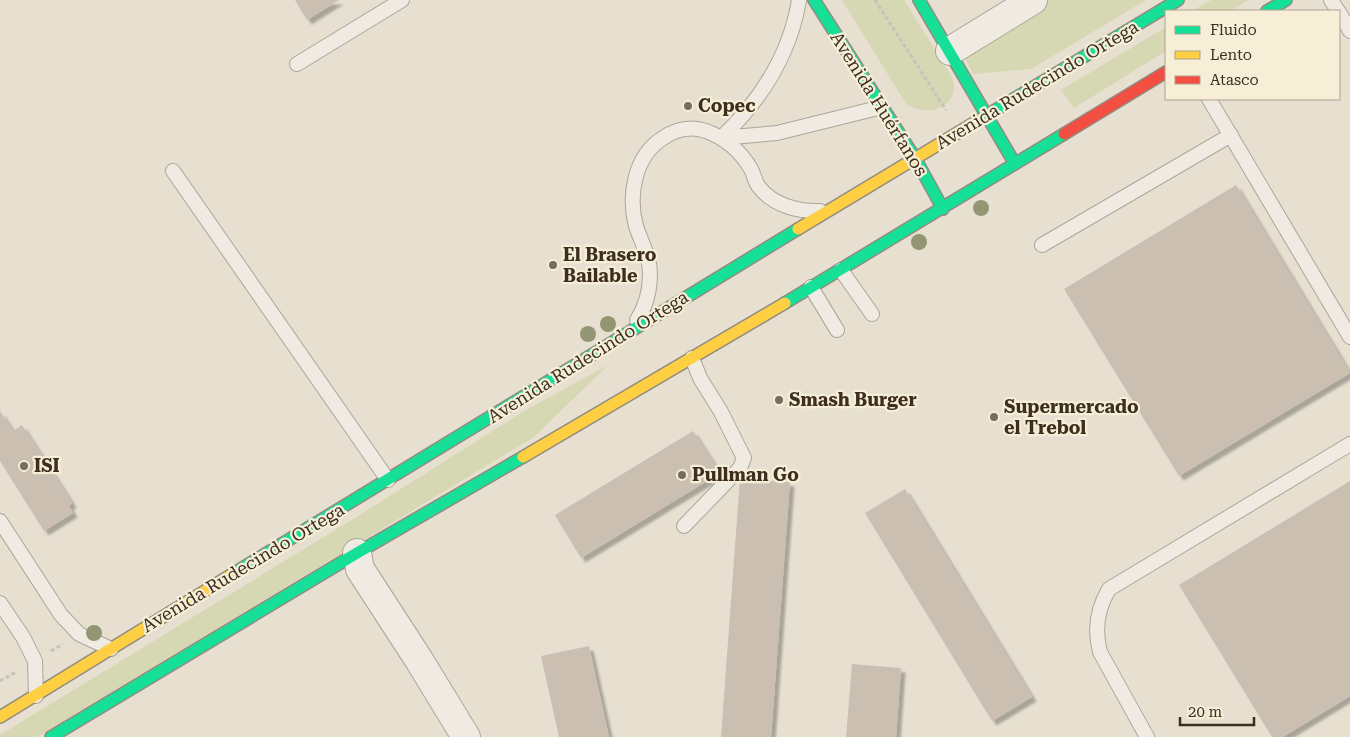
<svg xmlns="http://www.w3.org/2000/svg" width="1350" height="737" viewBox="0 0 1350 737" font-family="'Roboto Serif',serif">
  <defs>
    <filter id="shadow"><feDropShadow dx="4.5" dy="4.5" stdDeviation="1" flood-color="#0004"/></filter>
  </defs>
  <rect width="100%" height="100%" fill="#e7e0d1"/>
  <path fill="#d6d7b3" d="M842,0H904L952,77C963,104 929,120 906,104Z
    M1050,0H1146L1031,69L973,74L963,54Z
    M1211,0H1248L1230,11H1192Z
    M1166,27V51L1074,108L1061,90Z
    M608,365L534,437L38,737H0V735L358,516L526,410Z"/>
  <path fill="#cbbfb2" filter="url(#shadow)" d="M295,0H339L307,20Z
    M1236,185L1350,373L1179,476L1064,289Z
    M0,411L13,431L22,425L72,503L69,506L73,513L44,531L0,461Z
    M693,431L720,473L581,558L555,515Z
    M740,478L790,482L771,737H721Z
    M1350,481V696L1283,737H1272L1179,585Z
    M905,489L1032,697L992,721L865,513Z
    M589,646L609,737H559L541,656Z
    M852,664L901,668L896,737H846Z"/>
  <g fill="none" stroke-linecap="round" stroke-linejoin="round">
    <g stroke="#ada599" stroke-width="16">
      <path id="lane" d="M799,0C790,55 761,100 721,138L777,133L882,107
        M1331,0L1338,11
        M1339,12L1350,31
        M297,64L402,0
        M1209,99L1350,337
        M173,171L388,480
        M1042,245L1231,135
        M841,270L872,314
        M811,287L837,330
        M637,320C646,306 650,290 650,274C650,256 641,242 636,226C628,196 634,156 663,138C676,129 691,126 706,131C725,138 741,152 751,169C754,175 755,182 759,187C773,205 798,212 820,211
        M0,521L61,615L79,634L111,649
        M684,526L740,468L744,458L721,412L700,378L692,358
        M0,603L23,637L35,661L36,696
        M1147,737L1100,652C1094,629 1097,609 1109,589L1350,444"/>
    </g>
    <g stroke="#ada599" stroke-width="30">
      <path id="street" d="M950,51L1033,0
        M357,553L360,569L419,660L466,737"/>
    </g>
    <g stroke="#928b80" stroke-width="14">
      <path id="fast" d="M814,0L915,158L943,209
        M919,0L1015,164
        M1267,11L1286,0
        M979,120L1178,0
        M785,303L1064,134
        M231,575L798,229
        M51,737L357,553L523,457"/>
    </g>
    <g stroke="#928b80" stroke-width="14">
      <path id="slow" d="M798,229L979,120
        M523,457L785,303
        M0,717L231,575"/>
    </g>
    <g stroke="#928b80" stroke-width="14">
      <path id="jam" d="M1064,134L1166,72"/>
    </g>
    <path stroke="#c8c2b9" stroke-width="3" stroke-dasharray="4 2.5" stroke-linecap="butt" d="M875,0L946,110
      M51,651L63,644
      M0,681L16,672"/>
    <use href="#lane" stroke="#efebe3" stroke-width="14"/>
    <use href="#street" stroke="#efebe3" stroke-width="28"/>
    <use href="#fast" stroke="#16e098" stroke-width="11"/>
    <use href="#slow" stroke="#ffcf43" stroke-width="11"/>
    <use href="#jam" stroke="#f24e42" stroke-width="11"/>
  </g>
  <g fill="#929673">
    <circle cx="981" cy="208" r="8"/>
    <circle cx="919" cy="242" r="8"/>
    <circle cx="608" cy="324" r="8"/>
    <circle cx="588" cy="334" r="8"/>
    <circle cx="94" cy="633" r="8"/>
  </g>
  <g fill="#786c5e" stroke="#f7eed8" stroke-width="2">
    <circle cx="688" cy="106" r="5"/>
    <circle cx="553" cy="265" r="5"/>
    <circle cx="779" cy="400" r="5"/>
    <circle cx="994" cy="417" r="5"/>
    <circle cx="24" cy="466" r="5"/>
    <circle cx="682" cy="475" r="5"/>
  </g>
  <g text-anchor="middle" stroke-width="4.5" stroke-linejoin="round" paint-order="stroke">
    <g font-size="18" fill="#3d2e20" stroke="#f7eed8">
      <text transform="translate(1037 85) rotate(-31)" y="6">Avenida Rudecindo Ortega</text>
      <text transform="translate(879 104) rotate(58)" y="6">Avenida Huérfanos</text>
      <text transform="translate(588 357) rotate(-32)" y="6">Avenida Rudecindo Ortega</text>
      <text transform="translate(243 568) rotate(-31)" y="6">Avenida Rudecindo Ortega</text>
    </g>
    <g font-size="18" font-weight="bold" fill="#3d2e20" stroke="#f7eed8" text-anchor="start">
      <text x="698" y="112">Copec</text>
      <text x="563" y="261">El Brasero<tspan x="563" dy="21">Bailable</tspan></text>
      <text x="789" y="406">Smash Burger</text>
      <text x="1004" y="413">Supermercado<tspan x="1004" dy="21">el Trebol</tspan></text>
      <text x="34" y="472">ISI</text>
      <text x="692" y="481">Pullman Go</text>
    </g>
  </g>
  <rect x="1165" y="10" width="175" height="90" fill="#f7eed8" stroke="#ada18e"/>
  <rect x="1175" y="26" width="25" height="8" fill="#16e098" stroke="#ada18e"/>
  <text x="1210" y="35" font-size="15" fill="#3d2e20">Fluido</text>
  <rect x="1175" y="51" width="25" height="8" fill="#ffcf43" stroke="#ada18e"/>
  <text x="1210" y="60" font-size="15" fill="#3d2e20">Lento</text>
  <rect x="1175" y="76" width="25" height="8" fill="#f24e42" stroke="#ada18e"/>
  <text x="1210" y="85" font-size="15" fill="#3d2e20">Atasco</text>
  <path d="M1180 717v8h74v-8" fill="none" stroke="#3d2e20" stroke-width="2.5"/>
  <text x="1188" y="717" font-size="15" fill="#3d2e20" stroke="#f7eed8" stroke-width="4" paint-order="stroke">20 m</text>
</svg>
